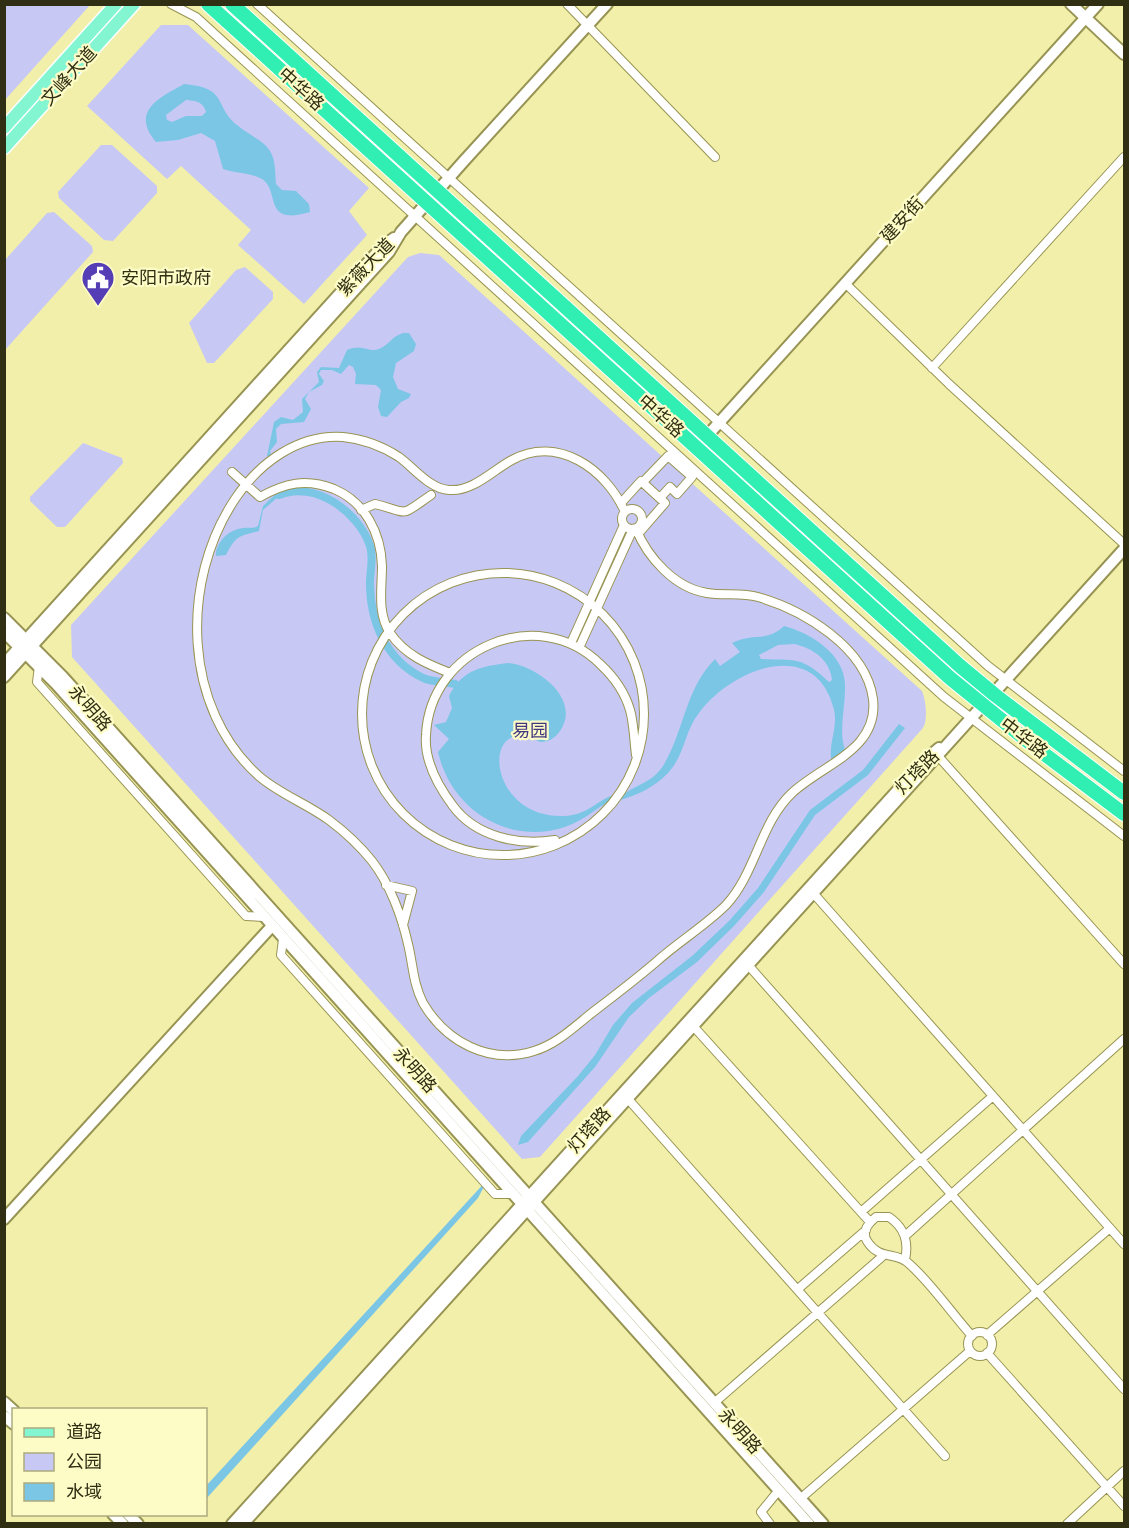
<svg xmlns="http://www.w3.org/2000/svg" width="1129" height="1528" viewBox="0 0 1129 1528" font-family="Montserrat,'Noto Sans SC',sans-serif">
  <rect width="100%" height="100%" fill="#f2efab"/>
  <path fill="#c8c8f5" d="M5,4L90,5L5,100L4,5Z
    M161,25H188L369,188L349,211L367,235L304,304L238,245L251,230L181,166L167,179L87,106Z
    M101,145H112L157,186V193L113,241L104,240L59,198L58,192Z
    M54,212L92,246L93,252L5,350V260L47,213Z
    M420,253L439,255L922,691C926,701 928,719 923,728L540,1157L522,1159L72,657L71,625L408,257Z
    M245,267L273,292V299L214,363H207L189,323L236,270Z
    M83,443L122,458L123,463L65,527H57L30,501V497Z"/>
  <path fill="#7bc6e5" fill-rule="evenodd" d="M184,84C229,88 213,105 237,125C246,133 264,141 270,151C276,161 275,173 276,184L282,190L296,191L309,204L310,212C260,227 282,188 260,178C250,173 235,173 223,169L215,141L201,133L178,140L156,142C130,111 159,98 184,84ZM186,100C195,101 203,101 206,112L202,116H186L172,122L167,120L166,115Z
    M403,333H409L416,344L414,351L396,363L393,377L398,389L411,394L409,398L401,402L387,417L381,416L378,407L381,390L376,385L355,384L356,374L353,367L349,365L341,374L332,370H321L319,374L324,381L322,385L309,392L305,399L311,409L304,422L281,424L276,429L277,442L270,451L271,456H267L274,422L281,417L293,420L303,412L302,399L319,382L317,372L321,367L339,368L347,350C363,343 368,353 379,349C389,345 392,336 403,333Z
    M278,492V497L263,510L259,531C239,537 237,534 226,555L216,556C215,543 230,528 244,528C250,527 252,529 258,526L263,506Z
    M784,626C811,633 844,654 845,684C846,706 838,729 845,750L831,759C829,742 838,726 834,710C816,635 731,669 699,713C684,732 685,755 668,773C654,788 637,795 617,801C628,786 651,785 663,766C684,732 685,689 715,659L720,666L740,652L732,643C753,632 766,643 784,626ZM794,644C813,648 830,660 832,680L829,682C800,655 796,661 761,659L759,655L778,645Z
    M509,663C537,666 582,699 560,731C555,738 549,742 540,742C480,709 485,819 564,816C588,815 596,801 615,794C610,803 602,805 594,811C535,857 454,823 438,752L449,739L434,725L446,722L452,708L449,696C462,670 481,666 509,663Z
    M899,724L905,728L868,775L815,815L764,892L734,926L697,962L649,998L629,1017L595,1067L528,1142L518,1145L521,1136L578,1076L595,1055L613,1025L632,1003L692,956L729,921L758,888L810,810L863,770Z
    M488,1179L478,1198L206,1499V1486Z"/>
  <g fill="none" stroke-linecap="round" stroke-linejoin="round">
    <path stroke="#7bc6e5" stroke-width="8" d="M279,495C315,480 359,512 370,546C374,558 370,570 370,583C370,622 386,660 423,678C433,682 444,682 455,684"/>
    <g stroke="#989453" stroke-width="10">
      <path id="street" d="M171,4L196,17L944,697L1124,836
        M257,4L988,666L1124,771
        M567,4L715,157
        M845,283L949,384L1124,544
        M932,368L1124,157
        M232,472L260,497C285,483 306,478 334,489C365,502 381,533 382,566C382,589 377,613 390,633C405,655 427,664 450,673
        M643,482L668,456L692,477L677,494L670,487L660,498
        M621,503L641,481L665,503L638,534
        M622 519a10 10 0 1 1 20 0a10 10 0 1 1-20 0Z
        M361,510L375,504C411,513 398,518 431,495
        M625,512C606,469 558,435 512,460C493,470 473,492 449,490C430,489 414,468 399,457C382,446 363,439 343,437C298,434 259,463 235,499C180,581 182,709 260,777C280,794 307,804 329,820C345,832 360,846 372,861C390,884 402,917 408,944C413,964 413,984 423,1003C446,1042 489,1065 534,1051C557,1044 574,1027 593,1012C614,996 635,980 656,962C678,942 705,926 726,905C756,873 760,823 792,793C823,764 879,750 873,699C866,647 803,610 758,597C741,592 724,596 707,593C675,588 648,558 636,529
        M362 714a141 141 0 1 1 282 0a141 141 0 1 1-282 0Z
        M571,643L624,525
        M579,648L633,529
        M39,666L37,682L246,916L264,917
        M938,756L1124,964
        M555,840C519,846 476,837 453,806C438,786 424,761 426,735C430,648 538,603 600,664C613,676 625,693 630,710C634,724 634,740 636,755
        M386,885L412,891L403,925
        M814,894L1124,1244
        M283,939L281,955L495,1194H514
        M749,966L1124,1389
        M694,1027L870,1222
        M628,1099L945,1456
        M861,1212L993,1096
        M905,1236L1124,1039
        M905,1260C909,1242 905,1228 889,1217H876C869,1223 861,1231 867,1241C879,1260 895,1252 907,1262C929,1280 952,1314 972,1336
        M798,1289L866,1230
        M968 1344a12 12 0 1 1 24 0a12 12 0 1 1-24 0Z
        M987,1335L1110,1228
        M987,1353L1124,1506
        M714,1403L884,1255
        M800,1499L970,1351
        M770,1524L761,1512L779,1490
        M1067,1524L1124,1471"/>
    </g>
    <g stroke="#989453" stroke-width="14">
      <path id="secondary" d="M1071,4L1124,54
        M707,436L1098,4
        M4,618L63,677L823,1524
        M4,632L56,684L809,1524
        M4,664L382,247L394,238
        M4,677L389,252L401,232L463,162L607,4
        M4,1219L272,926
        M4,1402L14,1411
        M4,1416L14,1424
        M113,1514L123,1524
        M128,1514L138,1524
        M232,1524L926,759L939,748
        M243,1524L1124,549"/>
    </g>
    <g stroke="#fff" stroke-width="15">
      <path id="primary" d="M4,128L116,4
        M4,148L134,4"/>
    </g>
    <g stroke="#fff" stroke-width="16">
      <path id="highway" d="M208,4L950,678L1035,747L1124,814
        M232,4L960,666L995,695L1124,793"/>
    </g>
    <use href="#street" stroke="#fff" stroke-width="8"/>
    <use href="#secondary" stroke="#fff" stroke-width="10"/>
    <use href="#primary" stroke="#83f5d1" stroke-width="12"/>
    <use href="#highway" stroke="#31eeb2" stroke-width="14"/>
  </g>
  <defs>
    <g id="civic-pin" transform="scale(1.725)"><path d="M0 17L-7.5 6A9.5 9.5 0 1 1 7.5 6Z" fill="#543db5" stroke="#fefcc6"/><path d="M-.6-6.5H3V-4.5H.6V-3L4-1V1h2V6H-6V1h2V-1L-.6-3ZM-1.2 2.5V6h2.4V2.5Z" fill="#fff"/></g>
  </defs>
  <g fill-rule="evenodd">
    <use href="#civic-pin" x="98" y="278"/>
  </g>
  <g text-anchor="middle" stroke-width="4.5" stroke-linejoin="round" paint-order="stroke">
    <g font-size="18" fill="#302f14" stroke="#fefcc6">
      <text transform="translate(69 76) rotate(-48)" y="6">文峰大道</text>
      <text transform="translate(301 89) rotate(42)" y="6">中华路</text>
      <text transform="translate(902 220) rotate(-48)" y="6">建安街</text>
      <text transform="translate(366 267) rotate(-46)" y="6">紫薇大道</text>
      <text transform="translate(661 416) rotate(42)" y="6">中华路</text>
      <text transform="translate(90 708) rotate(49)" y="6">永明路</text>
      <text transform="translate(1024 738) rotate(37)" y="6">中华路</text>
      <text transform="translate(917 772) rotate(-45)" y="6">灯塔路</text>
      <text transform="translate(415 1070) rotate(48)" y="6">永明路</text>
      <text transform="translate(589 1130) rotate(-48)" y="6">灯塔路</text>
      <text transform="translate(740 1431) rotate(48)" y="6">永明路</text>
    </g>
    <g font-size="18" fill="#302f14" stroke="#fefcc6" text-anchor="start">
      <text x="121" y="284">安阳市政府</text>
    </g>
    <g font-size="18" fill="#413880" stroke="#fefcc6">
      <text x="530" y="737">易园</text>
    </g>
  </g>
  <rect width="1129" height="1528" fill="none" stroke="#302f14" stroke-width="12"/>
  <rect x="12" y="1408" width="195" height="108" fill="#fefcc6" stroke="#acaa7f" stroke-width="1.5"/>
  <rect x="24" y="1428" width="30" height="9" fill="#83f5d1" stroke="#acaa7f" stroke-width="1.5"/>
  <text x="66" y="1438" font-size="18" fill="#302f14">道路</text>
  <rect x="24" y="1453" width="30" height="18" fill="#c8c8f5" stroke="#acaa7f" stroke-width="1.5"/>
  <text x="66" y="1468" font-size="18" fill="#302f14">公园</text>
  <rect x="24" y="1483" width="30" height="18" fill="#7bc6e5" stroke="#acaa7f" stroke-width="1.5"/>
  <text x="66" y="1498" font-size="18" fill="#302f14">水域</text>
</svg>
